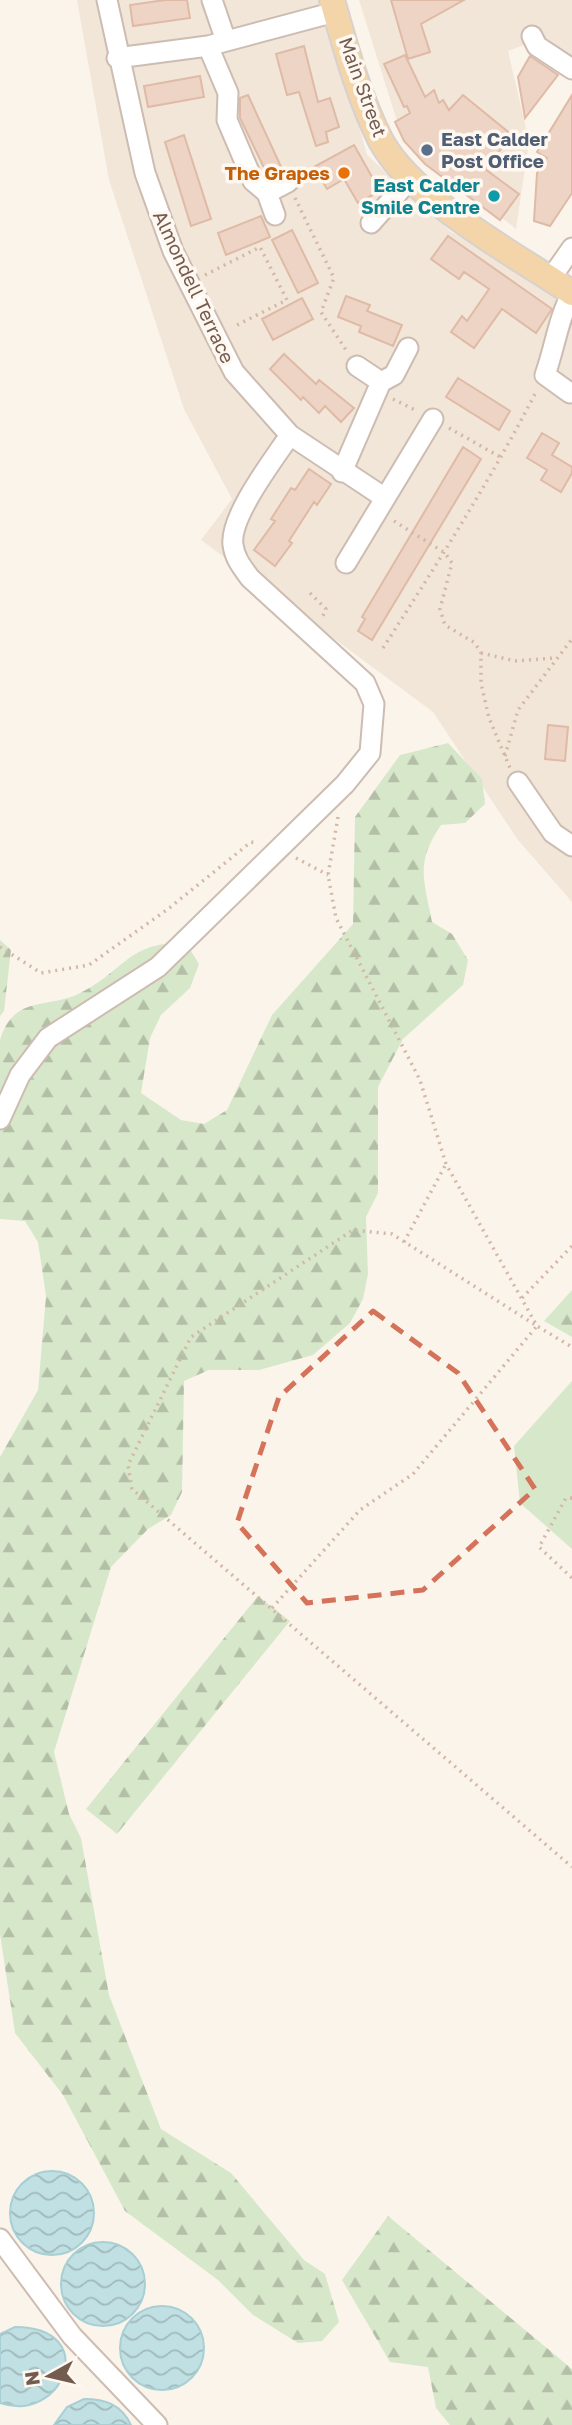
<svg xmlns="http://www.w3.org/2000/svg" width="572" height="2425" viewBox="0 0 572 2425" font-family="'Golos Text',sans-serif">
  <defs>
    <pattern id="forest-firs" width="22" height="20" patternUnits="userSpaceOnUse" patternTransform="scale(1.75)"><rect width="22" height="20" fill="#d7e8ca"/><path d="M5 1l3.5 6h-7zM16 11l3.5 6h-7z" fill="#b3bfa6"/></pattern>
    <pattern id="water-waves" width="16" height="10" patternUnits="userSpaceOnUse" patternTransform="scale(1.75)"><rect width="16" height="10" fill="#c0e0e3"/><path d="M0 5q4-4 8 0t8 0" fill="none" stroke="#a1b9ba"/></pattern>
  </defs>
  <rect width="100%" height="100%" fill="#fbf4eb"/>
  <path fill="#f2e6d9" d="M77,0H324L367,155L450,231L572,304V902L518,840L433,712L201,540L232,499L184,409L109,180Z
    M359,0H572V64L537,40L508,51L529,141L516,229L402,137Z"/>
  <path fill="#d7e8ca" d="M572,1381V1549L520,1503L514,1446Z"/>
  <path fill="url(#forest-firs)" d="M448,743L482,779L485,804L465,823L441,825C415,863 424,880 432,922L452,934L468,960L463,985L403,1039L378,1087V1193L366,1217L368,1274L363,1299L350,1323L313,1355L259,1370H209L184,1381L182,1492L171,1515L148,1529L111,1567L54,1752L69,1814L81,1838L109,1995L161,2129L231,2173L304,2260L325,2274L339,2322L322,2341L298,2343L253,2315L218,2280L125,2211L63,2095L15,2033L0,1934V1457L38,1390L46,1296L38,1242L25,1221L0,1219V1040C14,993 50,1010 82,992C126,969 129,941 186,943L199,964L190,988L161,1015L150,1038L141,1093L181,1120L204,1124L227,1110L272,1015L353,924L355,817L400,755Z
    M0,940L11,950L4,1011L0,1016Z
    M572,1290V1337L544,1321Z
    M258,1596L290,1621L117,1834L86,1809Z
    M388,2216L572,2369V2425H450L436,2408L428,2367L390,2362L342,2280Z"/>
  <path fill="url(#water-waves)" stroke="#a7cfd4" stroke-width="2" d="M10 2213a42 42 0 1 1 84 0a42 42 0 1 1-84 0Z
    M61 2284a42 42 0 1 1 84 0a42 42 0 1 1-84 0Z
    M120 2348a42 42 0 1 1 84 0a42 42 0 1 1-84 0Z
    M15,2327C102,2327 63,2425 0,2403V2334Z
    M84,2399C105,2399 121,2404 131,2425H54L67,2407Z"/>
  <path fill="#eed4c4" stroke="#dfbaa6" stroke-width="2" d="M165,0H187L190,18L133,26L130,5Z
    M391,0H464L421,24L430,52L408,59Z
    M304,46L318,102L330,98L339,127L326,132L328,142L316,146L299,92L287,95L276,54Z
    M405,55L425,97L434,90L439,103L443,100L449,110L463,95L512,135L485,169L519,194L500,220L425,164L404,141L395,122L410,113L407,106L404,107L384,64Z
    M530,56L558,75L525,118L518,77Z
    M200,76L204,97L148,107L144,86Z
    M248,95L283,171L269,178L240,118V98Z
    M572,95V193L550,226L534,221L537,173L547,158L537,152Z
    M184,135L211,219L191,226L165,142Z
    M354,145L380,191L358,203L344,179L327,189L314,167Z
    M261,216L270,237L226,255L218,233Z
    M292,230L318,283L298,293L272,240Z
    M448,236L552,309L536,333L502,309L474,348L451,332L462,316L467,321L489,289L464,272L459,279L431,259Z
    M346,296L370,305L367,311L402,325L393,346L359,332L361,326L338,317Z
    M302,298L313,319L273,340L262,319Z
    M284,354L316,384L319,380L354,408L341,422L325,406L319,413L303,397L301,400L270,369Z
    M458,378L510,411L499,430L446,397Z
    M542,433L559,443L552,455L572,467V473L561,492L541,480L547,470L527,458Z
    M463,447L481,459L372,640L358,631L365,619L362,617Z
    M309,469L331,484L317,505L314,502L289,541L292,543L275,566L254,550L275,521L271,519L291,488L295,490Z
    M548,725L568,727L565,761L545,759Z"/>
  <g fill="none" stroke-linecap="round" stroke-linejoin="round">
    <g stroke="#cdbcb1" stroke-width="23">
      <path id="minor" d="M107,0L145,173L173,251L234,372L290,435L385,498
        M212,0L226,41
        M532,36L537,46L572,69
        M208,46L228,93L227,120L253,181L267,193L275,215
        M117,58L208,46L335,12
        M267,193L288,182
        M371,223L410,179
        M551,278L572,248
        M357,366L381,382
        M570,393L545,375C555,347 558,319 572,293
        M342,472L381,382L394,375L408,348
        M346,563L433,419
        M518,782L553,833L572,846
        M0,1119L20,1075L48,1038L158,967L345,784L370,753L374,704L365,683L250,578C242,567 235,559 233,545C229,517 274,459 290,435
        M0,2239L72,2336L157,2425"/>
    </g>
    <g stroke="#d8d1ce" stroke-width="28">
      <path id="major" d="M332,0C345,46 359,98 381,141C413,200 516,255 572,293"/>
    </g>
    <path stroke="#d3b7a7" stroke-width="3.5" stroke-dasharray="2 5" stroke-linecap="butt" d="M295,198L334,278L321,312L346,350
      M205,275L260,247L287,300L233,327
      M393,399L417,411
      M449,428L502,458
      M394,521L445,553L452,563L440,609L445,625L475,643L481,653V683L489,718L510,768
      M310,593L326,609L321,620
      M383,648C437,564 490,481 536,392
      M481,653L515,661L554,658
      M505,756L518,710L572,639
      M338,817L328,875L336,918L420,1080L446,1164L537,1326L572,1347
      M296,858L328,875
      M0,947L41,973L89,965L168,909L251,842L256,843
      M404,1242L446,1164
      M522,1298L572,1246
      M572,1498H566L539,1547L572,1578
      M272,1608L360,1510L413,1474L537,1326L392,1234L353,1230L191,1337L128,1465L132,1489L572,1867"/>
    <use href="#minor" stroke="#fff" stroke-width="19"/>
    <use href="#major" stroke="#f3d5a9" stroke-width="24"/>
  </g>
  <path fill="none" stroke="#d5725a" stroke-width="5" stroke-dasharray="14 9" stroke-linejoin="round" d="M373,1311L458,1373L535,1489L423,1590L307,1603L237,1523L279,1397Z"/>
  <circle fill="#5c6f8a" stroke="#fef8f1" stroke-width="2.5" cx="427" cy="150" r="7"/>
  <circle fill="#e8710a" stroke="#fef8f1" stroke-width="2.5" cx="344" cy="173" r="7"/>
  <circle fill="#0f9aa8" stroke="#fef8f1" stroke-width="2.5" cx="494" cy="196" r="7"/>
  <g text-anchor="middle" stroke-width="7" stroke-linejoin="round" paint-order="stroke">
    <g font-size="19" fill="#745b4f" stroke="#fef8f1">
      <text transform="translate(363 87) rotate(70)" y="7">Main Street</text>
      <text transform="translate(194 287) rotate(65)" y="7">Almondell Terrace</text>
    </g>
    <g font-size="19" font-weight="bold" fill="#4e5e75" stroke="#fef8f1" text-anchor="start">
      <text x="441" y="146">East Calder<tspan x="441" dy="22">Post Office</tspan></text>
    </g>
    <g font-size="19" font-weight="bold" fill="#c56008" stroke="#fef8f1" text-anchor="end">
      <text x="330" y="180">The Grapes</text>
    </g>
    <g font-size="19" font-weight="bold" fill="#0d838f" stroke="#fef8f1" text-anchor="end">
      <text x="480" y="192">East Calder<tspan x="480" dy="22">Smile Centre</tspan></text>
    </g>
  </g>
  <g transform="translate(49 2376) rotate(262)" stroke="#fef8f1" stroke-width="5" paint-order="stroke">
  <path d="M0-5L12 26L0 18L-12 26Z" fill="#745b4f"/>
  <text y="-10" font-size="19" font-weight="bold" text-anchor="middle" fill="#745b4f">N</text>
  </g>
</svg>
